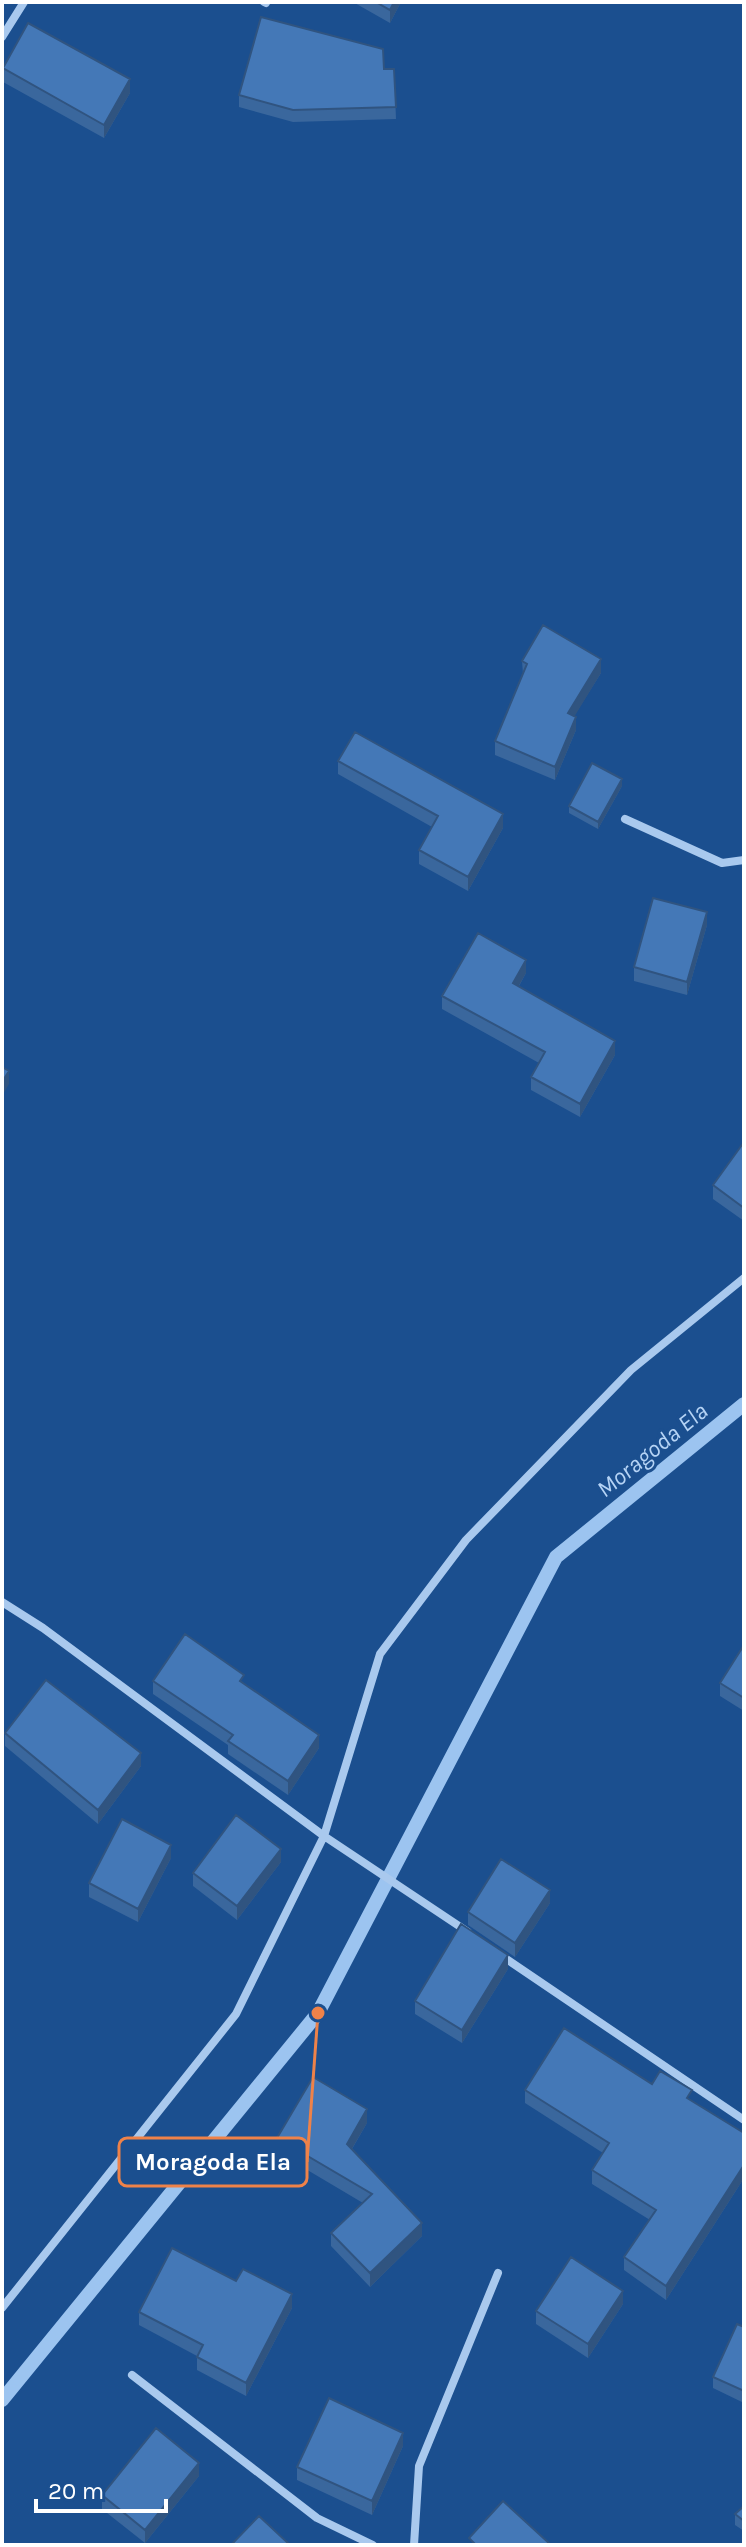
<svg xmlns="http://www.w3.org/2000/svg" width="746" height="2547" viewBox="0 0 746 2547" font-family="Karla,sans-serif">
  <rect width="100%" height="100%" fill="#1b4f8f"/>
  <g fill="none" stroke-linecap="round" stroke-linejoin="round">
    <path stroke="#9cc4f0" stroke-width="14" d="M2,2400L318,2013L556,1557L744,1404"/>
    <path stroke="#a9c9ee" stroke-width="8" d="M264,2L266,3
      M2,37L24,2
      M625,819L722,863L744,860
      M2,1602L43,1628L324,1836L468,1932
      M499,1954L744,2120
      M2,2308L236,2014L324,1836L380,1654L466,1540L631,1370L744,1278
      M132,2375L317,2518L373,2545
      M414,2545L419,2466L498,2273"/>
  </g>
  <path fill="#3a679d" d="M353,2H401L390,23Z
    M3,68L130,93L104,138L3,82Z
    M394,69L396,119L293,122L239,107V95Z
    M522,661L601,673L574,716L576,730L555,780L495,755V741L523,674Z
    M338,761L503,828L468,891L419,864V850L432,827L338,774Z
    M622,786L598,829L569,813V806Z
    M707,925L687,995L634,981V967Z
    M526,973L519,986L615,1055L580,1117L531,1090V1077L539,1063L442,1009V996Z
    M744,1142V1221L713,1199V1185Z
    M744,1645V1711L720,1696V1683Z
    M153,1681L244,1684L319,1748L288,1795L228,1754V1745L153,1694Z
    M5,1733L141,1766L98,1824L5,1746Z
    M171,1858L138,1922L89,1897V1883Z
    M281,1862L237,1920L193,1886V1873Z
    M550,1903L515,1957L468,1925V1912Z
    M508,1969L462,2043L415,2014V2001Z
    M652,2084L692,2101L744,2133V2178L666,2300L624,2270V2257L650,2220L592,2184V2170L603,2153L525,2103V2090Z
    M367,2123L352,2149L422,2236L370,2287L331,2246V2233L363,2203L277,2152V2138Z
    M236,2281L292,2308L246,2396L197,2370V2356L139,2325V2312Z
    M623,2304L588,2358L536,2324V2311Z
    M744,2327V2403L713,2388V2377Z
    M403,2446L372,2515L297,2480V2467Z
    M199,2476L145,2543L102,2509V2495Z
    M744,2506V2531L735,2525V2514Z"/>
  <path fill="#305480" d="M394,2H401L390,23V10Z
    M130,79V93L104,138V125Z
    M601,659V673L568,727V713Z
    M576,717V730L555,780V767Z
    M622,779V786L598,829V822Z
    M503,814V828L468,891V877Z
    M707,912V925L687,995V982Z
    M526,960V973L513,996V983Z
    M615,1041V1055L580,1117V1104Z
    M9,1071V1084L2,1096V1082Z
    M319,1735V1748L288,1795V1781Z
    M141,1753V1766L98,1824V1810Z
    M171,1845V1858L138,1922V1909Z
    M281,1849V1862L237,1920V1906Z
    M550,1890V1903L515,1957V1943Z
    M508,1955V1969L462,2043V2030Z
    M367,2109V2123L347,2157V2144Z
    M744,2165V2178L666,2300V2286Z
    M422,2223V2236L370,2287V2273Z
    M623,2291V2304L588,2358V2344Z
    M292,2294V2308L246,2396V2383Z
    M403,2433V2446L372,2515V2501Z
    M199,2463V2476L145,2543V2530Z"/>
  <path fill="#4478b7" stroke="#305480" stroke-width="2" d="M376,2H394L390,10Z
    M261,17L383,49L384,69H394L396,107L293,110L239,95Z
    M28,23L130,79L104,125L3,68Z
    M543,625L601,659L568,713L576,717L555,767L495,741L527,664L522,661Z
    M355,732L503,814L468,877L419,850L438,816L338,761Z
    M592,763L622,779L598,822L569,806Z
    M653,898L707,912L687,982L634,967Z
    M478,933L526,960L513,983L615,1041L580,1104L531,1077L545,1052L442,996Z
    M2,1067L9,1071L2,1082Z
    M744,1142V1208L713,1185Z
    M185,1634L244,1675L240,1681L319,1735L288,1781L228,1741L233,1735L153,1681Z
    M744,1645V1698L720,1683Z
    M46,1680L141,1753L98,1810L5,1733Z
    M236,1815L281,1849L237,1906L193,1873Z
    M122,1819L171,1845L138,1909L89,1883Z
    M501,1859L550,1890L515,1943L468,1912Z
    M461,1924L508,1955L462,2030L415,2001Z
    M564,2028L652,2084L660,2071L692,2090L687,2098L744,2133V2165L666,2286L624,2257L656,2210L592,2170L609,2143L525,2090Z
    M313,2077L367,2109L347,2144L422,2223L370,2273L331,2233L372,2194L277,2138Z
    M172,2248L236,2281L243,2269L292,2294L246,2383L197,2357L203,2345L139,2312Z
    M571,2257L623,2291L588,2344L536,2311Z
    M737,2324L744,2327V2391L713,2377Z
    M329,2398L403,2433L372,2501L297,2467Z
    M156,2428L199,2463L145,2530L102,2495Z
    M503,2501L551,2545H476L469,2538Z
    M744,2506V2521L735,2514Z
    M259,2516L290,2545H231Z"/>
  <g text-anchor="middle" stroke-width="6" stroke-linejoin="round" paint-order="stroke">
    <g font-size="24" font-style="italic" fill="#b5d3f5" stroke="#1b4f8f">
      <text transform="translate(652 1450) rotate(-39)" y="8">Moragoda Ela</text>
    </g>
  </g>
  <path fill="none" stroke="#ee8249" stroke-width="3" d="M318 2013L307 2162"/>
  <circle fill="#ee8249" stroke="#1b4f8f" stroke-width="3" cx="318" cy="2013" r="8"/>
  <rect fill="#1b4f8f" stroke="#ee8249" stroke-width="3" x="119" y="2138" width="188" height="48" rx="8"/>
  <g font-size="24" text-anchor="middle" font-weight="bold" fill="#fff">
    <text x="213" y="2170">Moragoda Ela</text>
  </g>
  <rect width="746" height="2547" fill="none" stroke="#ffffff" stroke-width="8"/>
  <path d="M36 2499v12h130v-12" fill="none" stroke="#ffffff" stroke-width="4"/>
  <text x="48" y="2499" font-size="24" fill="#ffffff" stroke="#1b4f8f" stroke-width="6" paint-order="stroke">20 m</text>
</svg>
